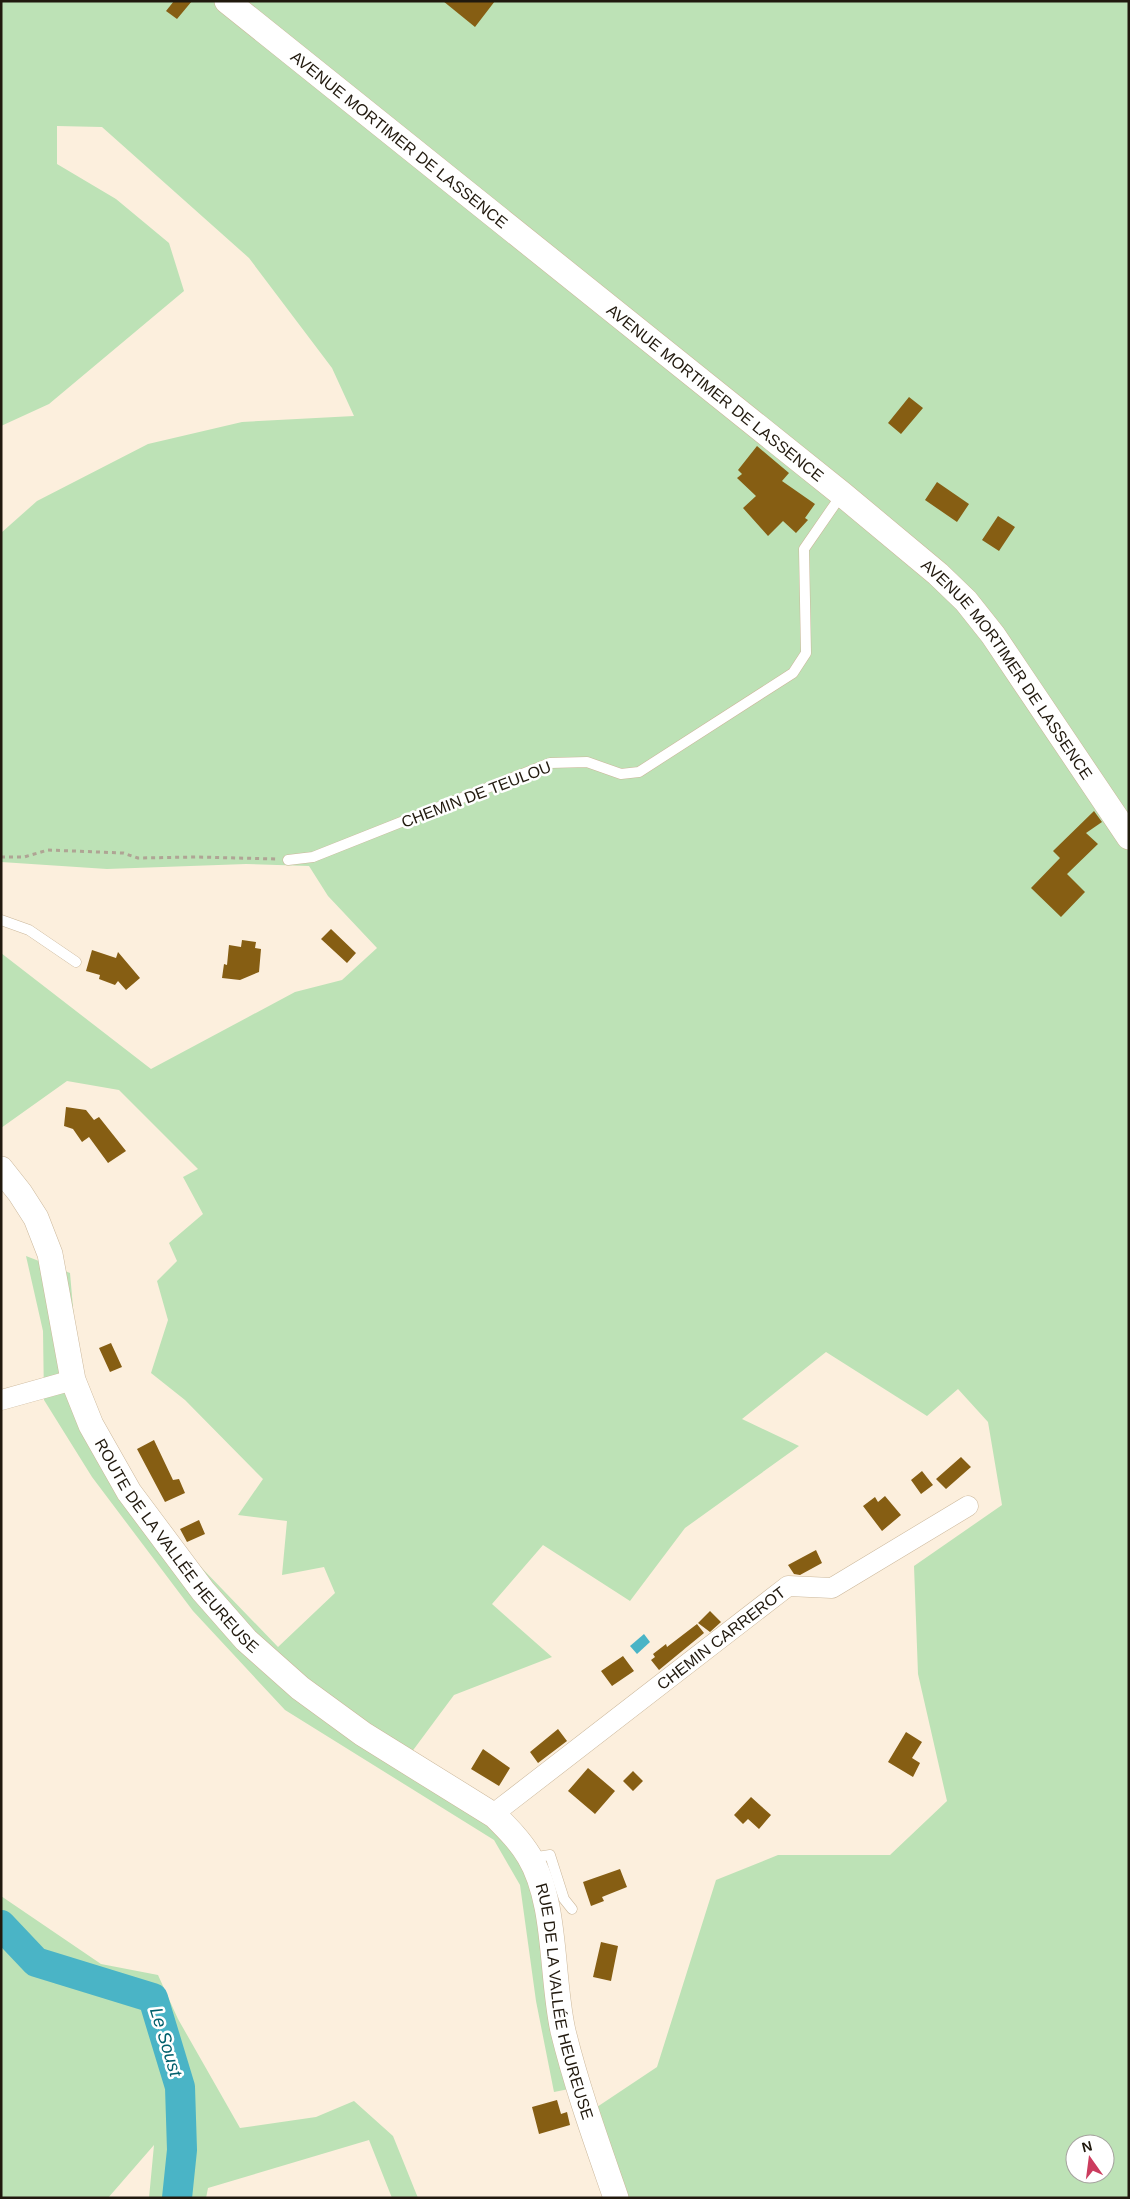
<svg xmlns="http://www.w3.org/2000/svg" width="1130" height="2199" viewBox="0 0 1130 2199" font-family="Arial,sans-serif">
  <rect width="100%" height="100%" fill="#fcefdd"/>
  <path fill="#bde2b6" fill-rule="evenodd" d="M1,1H1129V2198H604L569,2089L554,2092L536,2001L520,1885L494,1840L285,1710L193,1611L92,1477L44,1400L43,1331L26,1256L70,1273L78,1365L120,1463L197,1563L278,1647L335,1593L324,1567L282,1575L287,1521L238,1515L263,1479L185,1400L151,1373L168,1320L157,1281L177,1261L169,1243L203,1214L183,1177L198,1169L119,1090L67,1081L1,1128V953L151,1069L295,992L342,980L377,948L328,896L309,866L246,864L107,869L1,862V533L37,501L148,444L242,422L354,416L332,368L249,258L102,127L57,126V164L116,199L169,243L184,291L49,404L1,426ZM826,1352L927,1416L958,1389L988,1422L1002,1505L914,1566L918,1674L947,1801L890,1855H778L716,1880L657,2067L594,2109L573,2041L520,1829L411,1753L454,1695L552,1657L492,1604L543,1545L630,1601L685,1528L799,1446L742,1419ZM1075,2144H1105V2174H1075Z
    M1,1896L101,1964L158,1975L178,2019L240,2128L316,2117L354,2101L393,2136L418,2198H392L369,2140L208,2188L206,2198H149L154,2145L108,2198H1Z"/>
  <path fill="#4ab4c6" d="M644,1634L650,1642L637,1654L630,1646Z"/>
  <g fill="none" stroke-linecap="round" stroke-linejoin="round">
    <path stroke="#4ab4c6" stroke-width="30" d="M1,1925L36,1962L153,1998L180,2087L182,2150L177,2198"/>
  </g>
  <path fill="#865e13" d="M174,1H192L177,19L166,11Z
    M443,1H495L475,27Z
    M909,397L923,408L901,434L888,423Z
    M757,446L789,473L782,481L815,504L805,518L808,520L796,533L783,521L768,536L743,508L756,496L737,478L742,474L738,470Z
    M937,482L969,504L957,522L925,500Z
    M998,516L1015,527L999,551L982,540Z
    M1094,811L1102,822L1086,833L1098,844L1067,874L1085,892L1061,917L1031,888L1060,858L1053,851Z
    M331,929L356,953L347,963L321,939Z
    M242,940L256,942L255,948L261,949L259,972L240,980L222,978L224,964L227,965L229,945L241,947Z
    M92,950L116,958L118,952L140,978L126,990L118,981L115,985L99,979L100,975L86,971Z
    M66,1107L86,1110L94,1120L99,1117L126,1151L108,1163L89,1137L82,1142L73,1129L64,1126Z
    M111,1343L122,1367L110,1372L99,1348Z
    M154,1440L173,1480L179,1479L185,1493L165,1502L137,1449Z
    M961,1457L971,1467L946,1489L936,1479Z
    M922,1471L933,1485L921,1494L911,1480Z
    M885,1496L901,1515L882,1531L863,1506L875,1497L878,1502Z
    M199,1520L205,1534L187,1542L180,1529Z
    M816,1550L822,1563L800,1575L794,1574L788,1565Z
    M710,1611L721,1622L710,1632L698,1623Z
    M697,1624L704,1633L659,1670L651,1660L655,1657L653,1654L666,1644L667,1647Z
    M623,1656L634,1671L612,1686L601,1671Z
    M558,1729L567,1741L538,1763L530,1752Z
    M906,1732L922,1742L912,1758L920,1763L913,1777L888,1762Z
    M483,1749L510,1768L499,1786L471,1769Z
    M588,1768L615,1791L595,1814L568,1791Z
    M633,1771L643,1781L633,1791L623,1781Z
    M751,1797L771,1815L759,1829L748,1819L743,1824L734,1815Z
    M620,1869L627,1887L602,1897L604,1901L591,1906L583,1882Z
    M601,1942L618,1946L611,1981L593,1977Z
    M557,2100L561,2114L567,2112L570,2125L539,2134L532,2107Z"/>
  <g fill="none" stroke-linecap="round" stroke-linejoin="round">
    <g stroke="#cbb79a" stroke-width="11">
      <path id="service" d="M288,860L313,857L550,763L587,762L621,774L639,772L793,673L806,653L804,549L842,494
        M1,920L29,930L76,962
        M531,1858L550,1855L564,1899L572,1909"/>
    </g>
    <g stroke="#cbb79a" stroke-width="21">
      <g id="minor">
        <path d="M1,1400L73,1380"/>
        <path id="s1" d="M495,1816L501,1808L788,1586L832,1588L968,1506"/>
      </g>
    </g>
    <g stroke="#cbb79a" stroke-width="26">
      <g id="tertiary">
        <path id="s2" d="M227,1L842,494L938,574L966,601L993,635L1129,837"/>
        <path id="s3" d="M1,1169L20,1193L36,1218L50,1254L73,1380L91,1425L129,1492L203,1591L246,1640L300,1688L363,1734L495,1816C508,1829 520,1841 529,1856C557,1902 551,1978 563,2031C577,2088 597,2143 616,2198"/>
      </g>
    </g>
    <path stroke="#afa494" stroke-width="3" stroke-dasharray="4 4" stroke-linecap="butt" d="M1,857H24L48,850L123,853L138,858L197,857L277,859"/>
    <use href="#service" stroke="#fff" stroke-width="10"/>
    <use href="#minor" stroke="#fff" stroke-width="20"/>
    <use href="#tertiary" stroke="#fff" stroke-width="25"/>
  </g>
  <g text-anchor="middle" stroke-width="5" stroke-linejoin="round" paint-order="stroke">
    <g font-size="16" fill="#21190e" stroke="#fff">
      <text dy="6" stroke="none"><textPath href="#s2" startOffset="221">AVENUE MORTIMER DE LASSENCE</textPath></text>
      <text dy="6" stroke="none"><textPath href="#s2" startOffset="626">AVENUE MORTIMER DE LASSENCE</textPath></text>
      <text dy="6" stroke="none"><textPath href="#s2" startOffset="1031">AVENUE MORTIMER DE LASSENCE</textPath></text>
      <text transform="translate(476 794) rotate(-21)" y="6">CHEMIN DE TEULOU</text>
      <text dy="6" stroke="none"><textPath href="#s3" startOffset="424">ROUTE DE LA VALLÉE HEUREUSE</textPath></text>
      <text dy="6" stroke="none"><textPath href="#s1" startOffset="288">CHEMIN CARREROT</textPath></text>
      <text dy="6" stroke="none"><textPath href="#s3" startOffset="1050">RUE DE LA VALLÉE HEUREUSE</textPath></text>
    </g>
    <g font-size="18" font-style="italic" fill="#01606d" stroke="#fff">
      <text transform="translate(166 2042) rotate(73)" y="6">Le Soust</text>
    </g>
  </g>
  <rect width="1130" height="2199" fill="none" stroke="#21190e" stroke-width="5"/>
  <g transform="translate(1090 2159) rotate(346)"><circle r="24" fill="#ffffff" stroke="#a6a39f"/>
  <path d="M0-4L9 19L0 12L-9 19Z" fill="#cb3c5e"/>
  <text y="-8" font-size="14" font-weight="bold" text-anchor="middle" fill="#21190e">N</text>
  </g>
</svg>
